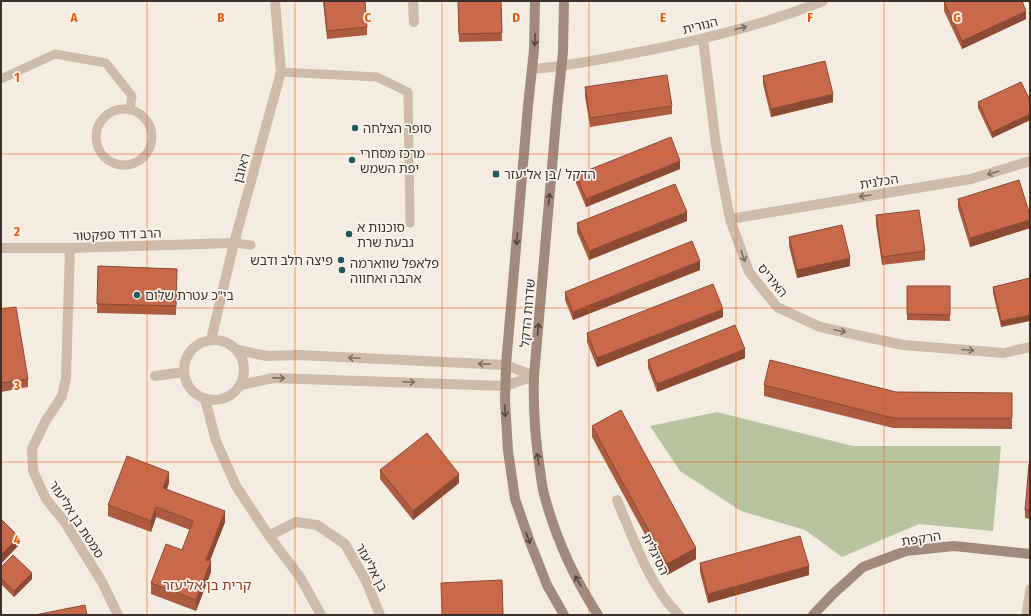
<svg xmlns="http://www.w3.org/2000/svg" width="1031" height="616" viewBox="0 0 1031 616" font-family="'Fira Sans Condensed','Noto Sans Hebrew',sans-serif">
  <rect width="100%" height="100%" fill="#f4ebe1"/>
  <path fill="#b8c4a0" d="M717,412L853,446H1001L993,531L919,524L842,557L805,530L741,511L680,471L650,426Z"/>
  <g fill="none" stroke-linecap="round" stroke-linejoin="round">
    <path stroke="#cdbbac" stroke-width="9" d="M281,72L377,77L408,92L410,223
      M1,79L55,54L106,63L132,96L130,110
      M96 137a28 28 0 1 1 56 0a28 28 0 1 1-56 0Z
      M234,243L251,245
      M1026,615L1030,589"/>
    <path stroke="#cdbbac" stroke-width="10" d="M413,1L414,22
      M703,39L716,145L730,219L749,272L777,307L820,327L903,345L1004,353L1030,347
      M532,69C565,67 597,60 629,54C695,42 761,26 823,1
      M730,219L971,179L1030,161
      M1,248H70L234,243
      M70,248L66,378L62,396L45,422L32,449L33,471L46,499L64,521L102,582L118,615
      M184 370a30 30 0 1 1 60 0a30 30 0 1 1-60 0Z
      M211,340L234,243L281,72L275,1
      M238,350L267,356L299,355L506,365L534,376
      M155,376L184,372
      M241,385L273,378L505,386L534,376
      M205,399L216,441L236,486L269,536L300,577L321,615
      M617,500C632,536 651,589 679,615
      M269,536L296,522L317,525L345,544L366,581L380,615"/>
    <path stroke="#a18a7d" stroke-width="10" d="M535,1L534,50L528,106L506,365L505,401L508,451L515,499L530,542L547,585L564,615
      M564,1L563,52L557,109L534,376C533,407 535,438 540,470C541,477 542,486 544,494C555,536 574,578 598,615
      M813,615L833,594L863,567L906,551L954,546L1030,554"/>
  </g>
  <path fill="#ac5a40" d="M323,1H365L367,27V35L327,39Z
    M458,1H501L502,41L459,42Z
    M944,2L1026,19L962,49L944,11Z
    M763,76L833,102L771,117L763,84Z
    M585,87L672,106V114L590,127L585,96Z
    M1030,100V120L992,138L978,108V102Z
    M680,169L586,207L576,183V175Z
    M958,199L1030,215V228L970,247L958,208Z
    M876,215L925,251V260L882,265L876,224Z
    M687,221L589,260L577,232V223Z
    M789,237L850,266L797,278L789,246Z
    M98,266L177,269L176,315L97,313Z
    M700,270L573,320L565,300V292Z
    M1030,278L1001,327L993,293V287Z
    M907,286H950V321L907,320Z
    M1,309L28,379V387L1,392Z
    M723,317L597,367L587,342V333Z
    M745,358L657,392L648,368V360Z
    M764,385L896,392L1012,393V429L893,428L764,396Z
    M592,426L696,559L667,575L592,437Z
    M1030,464V519L1025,518V510Z
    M380,470L459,483L413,520L380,479Z
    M169,483L167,489L225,522L210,561L211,572L196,611L151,594V583L182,550L190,530L156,517L151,532L108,516V505Z
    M700,563L809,575L708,603L700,572Z
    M1,567L32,579L14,597L1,584Z"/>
  <path fill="#8c4a34" d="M1026,11V19L962,49V41Z
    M833,94V102L771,117V109Z
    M1030,114V120L992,138V132Z
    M680,161V169L586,207V199Z
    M687,212V221L589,260V251Z
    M1030,220V228L970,247V238Z
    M850,258V266L797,278V270Z
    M700,261V270L573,320V312Z
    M723,309V317L597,367V358Z
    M1030,315V321L1001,327V321Z
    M745,349V358L657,392V384Z
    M169,472V483L163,499V488Z
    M459,474V483L413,520V511Z
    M156,507V517L151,532V521Z
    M225,511V522L206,570V560Z
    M19,537V545L1,564V555Z
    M696,548V559L667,575V564Z
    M211,561V572L196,611V600Z
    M809,566V575L708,603V594Z
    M32,573V579L14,597V591Z"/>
  <path fill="#c8694b" stroke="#8c4a34" d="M324,1H365L367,27L327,31Z
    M458,1H501L502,33L459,34Z
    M947,1H1022L1026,11L962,41L944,2Z
    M825,61L833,94L771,109L763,76Z
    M667,75L672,106L590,118L585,87Z
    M1021,82L1030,100V114L992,132L978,102Z
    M671,137L680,161L586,199L576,175Z
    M1019,180L1030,215V220L970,238L958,199Z
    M675,184L687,212L589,251L577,223Z
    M919,210L925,251L882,257L876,215Z
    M842,225L850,258L797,270L789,237Z
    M692,241L700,261L573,312L565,292Z
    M98,266L177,269L176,306L97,304Z
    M1030,278V315L1001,321L993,287Z
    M713,284L723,309L597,358L587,333Z
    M907,286H950V315L907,314Z
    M16,307L28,379L1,383V309Z
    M735,325L745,349L657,384L648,360Z
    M770,360L896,392L1012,393V418H893L764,385Z
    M621,410L696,548L667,564L592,426Z
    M427,433L459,474L413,511L380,470Z
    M127,456L169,472L163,488L225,511L206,560L211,561L196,600L151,583L166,544L182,550L193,521L156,507L151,521L108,505Z
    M1029,464H1030V510H1025Z
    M1,519L19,537L1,555Z
    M800,536L809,566L708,594L700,563Z
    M13,555L32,573L14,591L1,578V567Z
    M502,580L503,615H442L441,583Z
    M85,605L87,615H35Z"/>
  <defs><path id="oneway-shaft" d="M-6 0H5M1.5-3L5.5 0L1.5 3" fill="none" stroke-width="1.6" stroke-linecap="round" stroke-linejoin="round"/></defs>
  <g stroke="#7d6f65">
    <use href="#oneway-shaft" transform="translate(741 28) rotate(-15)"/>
    <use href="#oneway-shaft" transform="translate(993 173) rotate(163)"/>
    <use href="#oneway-shaft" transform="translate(865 196) rotate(171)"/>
    <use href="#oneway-shaft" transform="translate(743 256) rotate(71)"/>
    <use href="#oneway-shaft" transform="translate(840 331) rotate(12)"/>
    <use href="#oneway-shaft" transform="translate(968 350) rotate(5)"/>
    <use href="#oneway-shaft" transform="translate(354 358) rotate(-177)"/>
    <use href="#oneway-shaft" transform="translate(484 364) rotate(-177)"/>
    <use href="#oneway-shaft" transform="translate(279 378) rotate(1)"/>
    <use href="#oneway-shaft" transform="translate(409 382) rotate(2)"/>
  </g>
  <g stroke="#544640">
    <use href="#oneway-shaft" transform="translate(535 40) rotate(92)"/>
    <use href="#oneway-shaft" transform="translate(549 199) rotate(-85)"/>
    <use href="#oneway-shaft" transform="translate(517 239) rotate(95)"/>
    <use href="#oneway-shaft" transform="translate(538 329) rotate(-85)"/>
    <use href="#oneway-shaft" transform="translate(505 411) rotate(87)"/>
    <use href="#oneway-shaft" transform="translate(538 459) rotate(-99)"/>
    <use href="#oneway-shaft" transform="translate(528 538) rotate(71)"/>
    <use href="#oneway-shaft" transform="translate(578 581) rotate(-120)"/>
  </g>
  <path fill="none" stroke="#e8590c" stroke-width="1" stroke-opacity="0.55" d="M147,1V615M295,1V615M442,1V615M589,1V615M736,1V615M884,1V615M1,154H1030M1,308H1030M1,462H1030"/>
  <g fill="#1f5a5e" stroke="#fbf5ee" stroke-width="1.5">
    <circle cx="355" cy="128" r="4"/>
    <circle cx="352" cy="160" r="4"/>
    <rect x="492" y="170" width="8" height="8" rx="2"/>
    <circle cx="349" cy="234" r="4"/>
    <circle cx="341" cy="260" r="4"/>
    <circle cx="342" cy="270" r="4"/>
    <circle cx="137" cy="295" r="4"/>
  </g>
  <g text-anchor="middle" stroke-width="3.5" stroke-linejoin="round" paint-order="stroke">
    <g font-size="13" fill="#3b302b" stroke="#fbf5ee">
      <text transform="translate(700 25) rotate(-14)" y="5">הנורית</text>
      <text transform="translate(241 168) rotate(-74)" y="5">ראובן</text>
      <text transform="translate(879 181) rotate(-9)" y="5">הכלנית</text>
      <text transform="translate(117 234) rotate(-2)" y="5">הרב דוד ספקטור</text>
      <text transform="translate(773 280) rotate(51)" y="5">האיריס</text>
      <text transform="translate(527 313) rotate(-85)" y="5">שדרות הדקל</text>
      <text transform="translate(77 519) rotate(57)" y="5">סמטת בן אליעזר</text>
      <text transform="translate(921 538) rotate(-9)" y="5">הרקפת</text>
      <text transform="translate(656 554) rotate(64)" y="5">הסיגלית</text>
      <text transform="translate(372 567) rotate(62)" y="5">בן אליעזר</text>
    </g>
    <g font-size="13" fill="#3b302b" stroke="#fbf5ee" text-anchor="start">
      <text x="363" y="133">סופר הצלחה</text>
      <text x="360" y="158">מרכז מסחרי<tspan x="360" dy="15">יפת השמש</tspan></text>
      <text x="504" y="179">הדקל /בן אליעזר</text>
      <text x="357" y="232">סוכנות א<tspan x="357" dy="15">גבעת שרת</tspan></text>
      <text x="333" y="265" text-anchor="end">פיצה חלב ודבש</text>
      <text x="350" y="268">פלאפל שווארמה<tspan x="350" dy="15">אהבה ואחווה</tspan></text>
      <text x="145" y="300">בי"כ עטרת שלום</text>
    </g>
    <g font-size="14" fill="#8c3b22" stroke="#fbf5ee">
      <text x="207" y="590">קרית בן אליעזר</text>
    </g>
  </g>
  <g font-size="13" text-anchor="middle" font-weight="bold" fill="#e8590c" stroke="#fbf5ee" stroke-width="3.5" stroke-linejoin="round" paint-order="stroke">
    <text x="74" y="22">A</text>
    <text x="221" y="22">B</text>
    <text x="368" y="22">C</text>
    <text x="516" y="22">D</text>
    <text x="663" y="22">E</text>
    <text x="810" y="22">F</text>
    <text x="957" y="22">G</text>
    <text x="17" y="82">1</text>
    <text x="17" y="236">2</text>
    <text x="17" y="390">3</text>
    <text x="17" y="544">4</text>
  </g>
  <rect width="1031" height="616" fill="none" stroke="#3b302b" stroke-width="4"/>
</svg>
